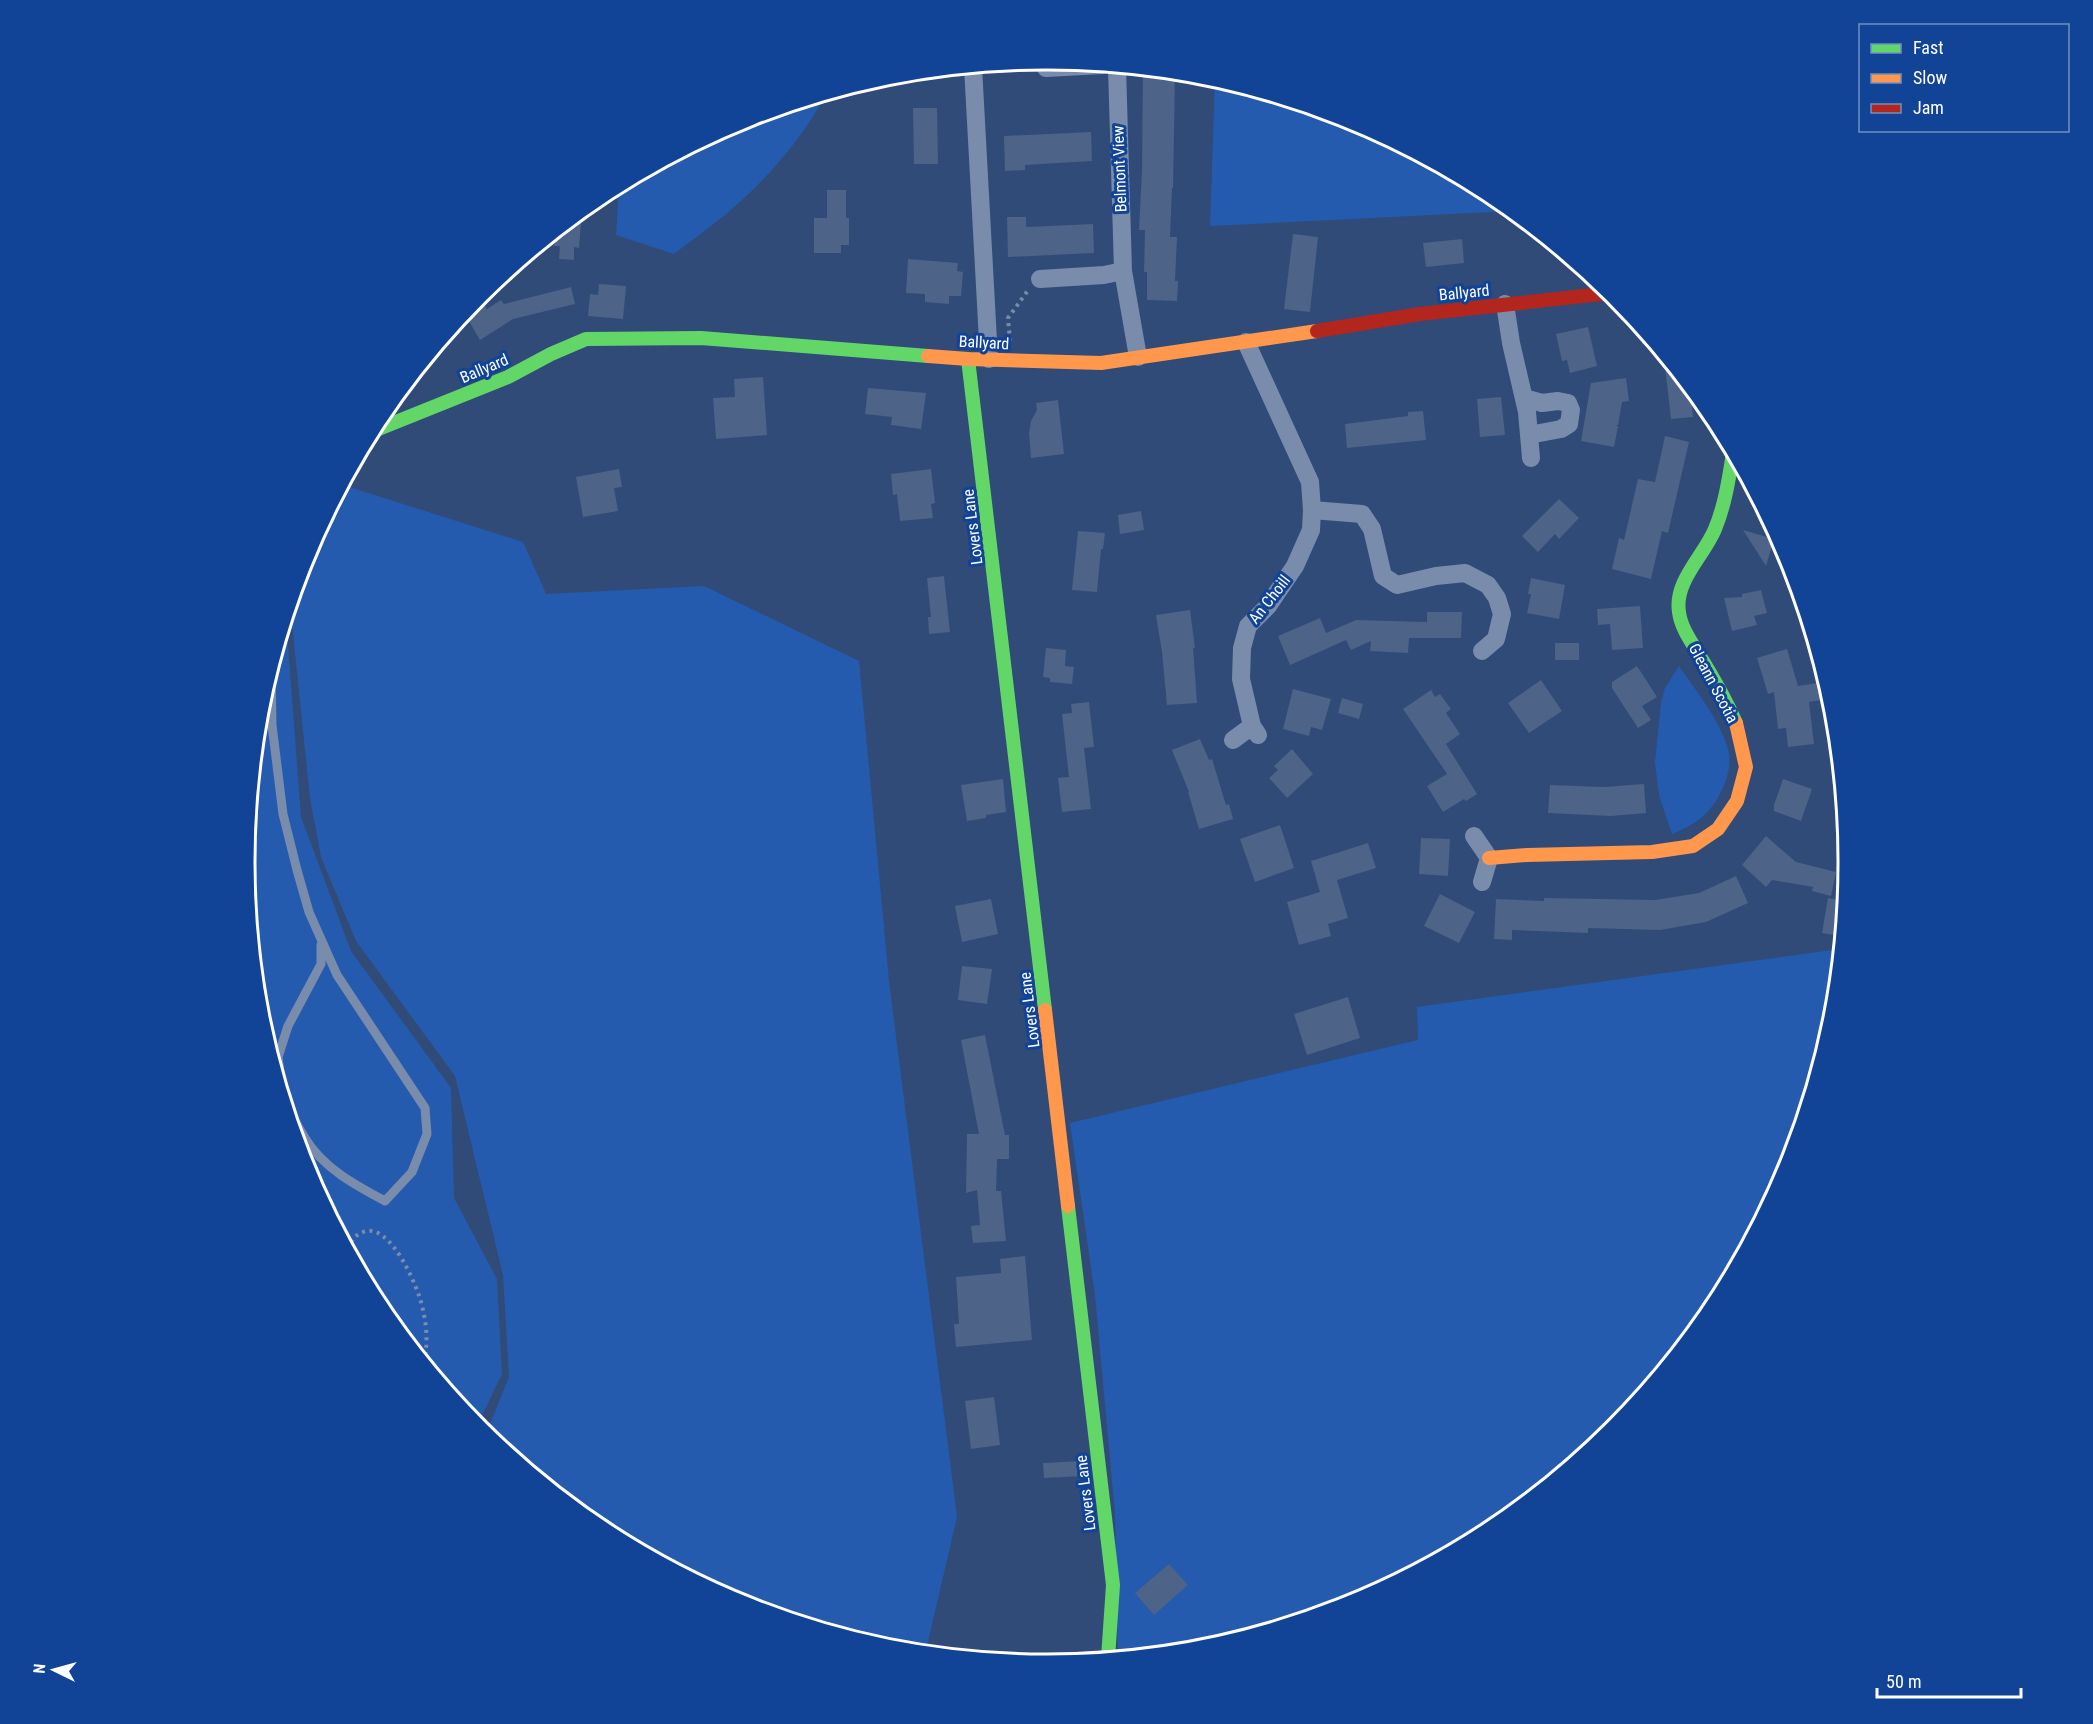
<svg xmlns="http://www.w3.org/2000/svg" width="2093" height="1724" viewBox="0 0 2093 1724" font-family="'Roboto Condensed',sans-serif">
  <rect width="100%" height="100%" fill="#304b78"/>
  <path fill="#255bae" d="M1215,79L1354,121L1492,195L1511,211L1210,226Z
    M826,95C804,134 776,169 743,199C722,219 697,236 674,254L616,235L619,185L740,121Z
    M343,485L523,542L546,594L704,586L859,661L889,981L957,1517L927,1646L928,1652L890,1649L739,1603L601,1529L486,1434L509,1377L503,1275L455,1076L356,941L321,857L310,798L290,605L306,555Z
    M286,618L301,817L351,951L451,1088L454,1198L497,1279L502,1374L477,1426L379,1307L305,1169L260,1018L245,862L260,705Z
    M1679,666C1694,688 1725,727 1729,754C1731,768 1726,782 1720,794C1709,815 1693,826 1672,834L1659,795L1655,762L1661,702L1665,688Z
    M1840,949L1833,1019L1787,1169L1713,1308L1613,1429L1492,1529L1353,1603L1203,1649L1118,1657L1115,1514L1095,1295L1070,1123L1418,1040L1417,1007Z"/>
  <path fill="#4d6387" d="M1143,70L1175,73L1173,188H1172L1170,237H1177L1175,281H1178L1177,301L1147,300V272H1144L1145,230H1139L1142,170Z
    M913,108H937L938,164H914Z
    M1091,132L1092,161L1025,165V170L1005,171L1004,136Z
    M827,190H846V218H849V245H841V253H814V218H827Z
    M582,211L579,248L574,247V260L559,259L560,246H554L555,233Z
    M1007,217H1026V227L1093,224L1094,253L1008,257Z
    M1293,234L1318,237L1310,312L1284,309Z
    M1462,239L1464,263L1426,267L1423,243Z
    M908,259L958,263L957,271L963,272L961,296H949V304L925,302V294L906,293Z
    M599,284L626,286L623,319L588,316L590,294L598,295Z
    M571,287L575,304L513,319L480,340L466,316L484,304L487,309L501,300L504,304Z
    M1588,327L1597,366L1570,373L1567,360L1562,361L1556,334Z
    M1664,357L1694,393L1695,406H1692L1693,417L1671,419Z
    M763,377L767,435L716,439L713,398L735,397L734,379Z
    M1626,378L1629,401L1622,402L1618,425H1615L1618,426L1614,447L1581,441L1591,383Z
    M868,388L926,393L921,429L891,425L892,417L865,414Z
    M1501,397L1505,435L1480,437L1477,399Z
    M1058,400L1064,454L1031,458L1029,433L1031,421L1037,410L1036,403Z
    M1423,411L1426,440L1347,448L1345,424L1408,416V412Z
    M1665,436L1689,442L1668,533L1662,531L1651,579L1612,569L1619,538L1624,540L1638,479L1655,482Z
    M619,469L622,487L614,488L618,511L583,517L576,477Z
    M931,469L935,503L931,504L933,518L900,521L897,494L893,495L891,474Z
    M1559,499L1579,518L1559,539L1555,534L1538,552L1522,536Z
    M1141,511L1144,530L1120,534L1118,515Z
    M1743,530L1774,539L1766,566Z
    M1078,531L1105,533L1103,549H1101L1097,592L1072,590Z
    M944,576L950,632L929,634L928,617H931L927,578Z
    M1531,578L1565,585L1559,619L1527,613L1531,594H1528Z
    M1761,590L1767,613L1754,616L1757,625L1732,631L1724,598L1742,597V594Z
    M1640,606L1643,648L1612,650L1610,624L1598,625L1597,609Z
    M1190,610L1195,648H1193L1197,703L1167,705L1162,652L1156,615Z
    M1427,612H1462L1461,638H1409L1408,653L1370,651L1371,641L1351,650L1346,640L1290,665L1278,636L1320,618L1326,633L1356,620L1427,622Z
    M1555,643H1579V660H1555Z
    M1046,648L1066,650L1065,666L1074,667L1072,684L1050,682V678L1043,677Z
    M1787,649L1798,686L1824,682L1827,699L1809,702L1814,744L1788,747L1786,728L1778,729L1774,692L1768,694L1757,658Z
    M1637,666L1657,697L1642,706L1651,720L1638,728L1612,688V682Z
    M1541,680L1562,711L1529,733L1508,703Z
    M1293,689L1331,699L1322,730L1311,727L1309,736L1283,729Z
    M1431,690L1435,697L1440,694L1451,709L1446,713L1460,734L1446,744L1477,794L1466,801L1464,799L1443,812L1427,786L1447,774L1403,709Z
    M1342,698L1363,704L1359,719L1338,713Z
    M1089,702L1094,747L1084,748L1091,809L1062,812L1058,778L1069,777L1062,714L1072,713L1071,704Z
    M1200,739L1209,760L1212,759L1226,805L1229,804L1233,819L1199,829L1188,792H1189L1172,750Z
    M1292,749L1313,774L1287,798L1269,778L1278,770L1274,766Z
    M1003,779L1006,812L986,815V818L967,821L961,785Z
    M1783,779L1812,789L1801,821L1774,811V805Z
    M1644,784L1646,813L1611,816L1548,813L1550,785L1604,787Z
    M1280,825L1294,868L1255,882L1240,839Z
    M1766,836L1796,862L1836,872L1831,896L1812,891L1813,887L1772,880L1766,887L1742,865Z
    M1421,838L1450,839L1448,876L1419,874Z
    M1368,843L1376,868L1337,880L1348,918L1328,924L1331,936L1299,945L1287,902L1320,892L1311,861Z
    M1736,876L1748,903L1706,922L1660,930L1588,928V933L1512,930V940L1494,939L1496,899L1544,901V898L1655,900L1699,893Z
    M1440,894L1475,912L1459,943L1424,926Z
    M1828,898L1845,901L1841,936L1822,933Z
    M991,899L998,934L962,942L955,906Z
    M962,966L992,969L987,1004L958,1000Z
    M1348,997L1360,1038L1307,1055L1294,1014Z
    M985,1035L1005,1135H1009V1159H997L996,1191H1001L1006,1241L973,1243L971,1226L980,1225L977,1190L966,1193L967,1134H979L961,1040Z
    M1025,1256L1032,1340L956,1347L954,1324H959L956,1277L1001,1273L1000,1259Z
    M994,1397L1000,1445L971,1449L965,1401Z
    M1083,1461L1085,1476L1044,1478L1043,1463Z
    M1169,1564L1188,1585L1154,1615L1135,1593Z"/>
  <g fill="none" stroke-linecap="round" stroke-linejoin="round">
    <path stroke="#798cab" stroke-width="4" stroke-dasharray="3 4.5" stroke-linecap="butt" d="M1010,341L1008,318L1029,289
      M348,1249C351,1241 355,1235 363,1232C390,1221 418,1287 422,1306C427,1325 428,1343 424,1362"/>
    <path stroke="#798cab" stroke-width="9" d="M271,668L272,725L283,814L297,870L309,912L337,975L425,1108L427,1134L412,1172L385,1201C355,1185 323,1168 305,1138C297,1126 291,1113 285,1100
      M283,1095L278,1057L288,1026L321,964V945"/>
    <path stroke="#798cab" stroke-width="18" d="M973,67L989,359
      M1117,67L1123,271L1138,357
      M1046,68L1102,65
      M1040,279L1104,275L1123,271
      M1505,304L1511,343L1527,412L1531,458
      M1246,342L1310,482L1312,510L1311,530L1295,566L1268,606L1248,626L1242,648L1241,679L1252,726L1258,735
      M1524,398L1542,403L1558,401L1568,403L1571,410L1569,424L1561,429L1529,435
      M1312,510L1362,514L1372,529L1383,576L1397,585L1436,576L1465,573L1488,585L1497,598L1502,614L1496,639L1482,651
      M1233,740L1252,726
      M1474,836L1489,858L1482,882"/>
    <path stroke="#63d668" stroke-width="14" d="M968,359L1045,1010
      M371,432L508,377L551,354L586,339L701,338L928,356
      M1733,453C1729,478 1725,505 1715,529C1704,556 1674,581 1679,612C1681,629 1693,644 1701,658C1714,679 1726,700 1736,723
      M1068,1206L1113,1585L1108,1658"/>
    <path stroke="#ff974d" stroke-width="14" d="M928,356L968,359L1101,363L1317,331
      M1489,858L1527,855L1652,852L1693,846L1718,829L1737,801L1746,767L1736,723
      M1045,1010L1068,1206"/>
    <path stroke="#b3261e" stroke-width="14" d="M1317,331L1420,314L1611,293"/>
  </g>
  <g text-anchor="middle" stroke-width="6" stroke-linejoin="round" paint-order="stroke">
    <g font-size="16" fill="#fff" stroke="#114497">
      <text transform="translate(1119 169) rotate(-92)" y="6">Belmont View</text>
      <text transform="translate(1464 292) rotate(-6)" y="6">Ballyard</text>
      <text transform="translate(984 342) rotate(3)" y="6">Ballyard</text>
      <text transform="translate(484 368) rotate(-23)" y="6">Ballyard</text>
      <text transform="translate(972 527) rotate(-97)" y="6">Lovers Lane</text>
      <text transform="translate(1269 599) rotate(-52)" y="6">An Choill</text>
      <text transform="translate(1714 683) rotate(62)" y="6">Gleann Scotia</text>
      <text transform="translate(1029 1010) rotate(-97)" y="6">Lovers Lane</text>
      <text transform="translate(1085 1493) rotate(-97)" y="6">Lovers Lane</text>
    </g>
  </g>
  <path d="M0 0H2093V1724H0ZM1046 70H1047A791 791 0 0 1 1838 861V863A791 791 0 0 1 1047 1654H1046A791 791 0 0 1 255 863V861A791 791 0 0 1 1046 70Z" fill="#114497" fill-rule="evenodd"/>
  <path fill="none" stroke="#fff" stroke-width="3" d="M1046 70H1047A791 791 0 0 1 1838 861V863A791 791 0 0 1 1047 1654H1046A791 791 0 0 1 255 863V861A791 791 0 0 1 1046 70Z"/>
  <rect x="1859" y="24" width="210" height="108" fill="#114497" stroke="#708fc1" stroke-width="1.5"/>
  <rect x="1871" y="44" width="30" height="9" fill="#63d668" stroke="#708fc1" stroke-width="1.5"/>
  <text x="1913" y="54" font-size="18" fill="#ffffff">Fast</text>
  <rect x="1871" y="74" width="30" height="9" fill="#ff974d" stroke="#708fc1" stroke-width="1.5"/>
  <text x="1913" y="84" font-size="18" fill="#ffffff">Slow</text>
  <rect x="1871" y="104" width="30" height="9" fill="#b3261e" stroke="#708fc1" stroke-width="1.5"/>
  <text x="1913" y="114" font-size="18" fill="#ffffff">Jam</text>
  <g transform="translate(54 1670) rotate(275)" stroke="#114497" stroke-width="4.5" paint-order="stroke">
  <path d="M0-4.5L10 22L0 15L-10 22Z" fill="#ffffff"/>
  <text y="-9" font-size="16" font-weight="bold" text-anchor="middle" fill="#ffffff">N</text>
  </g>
  <path d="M1877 1688v9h144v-9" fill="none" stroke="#ffffff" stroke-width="3"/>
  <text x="1886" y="1688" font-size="18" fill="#ffffff" stroke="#114497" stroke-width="4.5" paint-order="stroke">50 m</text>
</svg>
